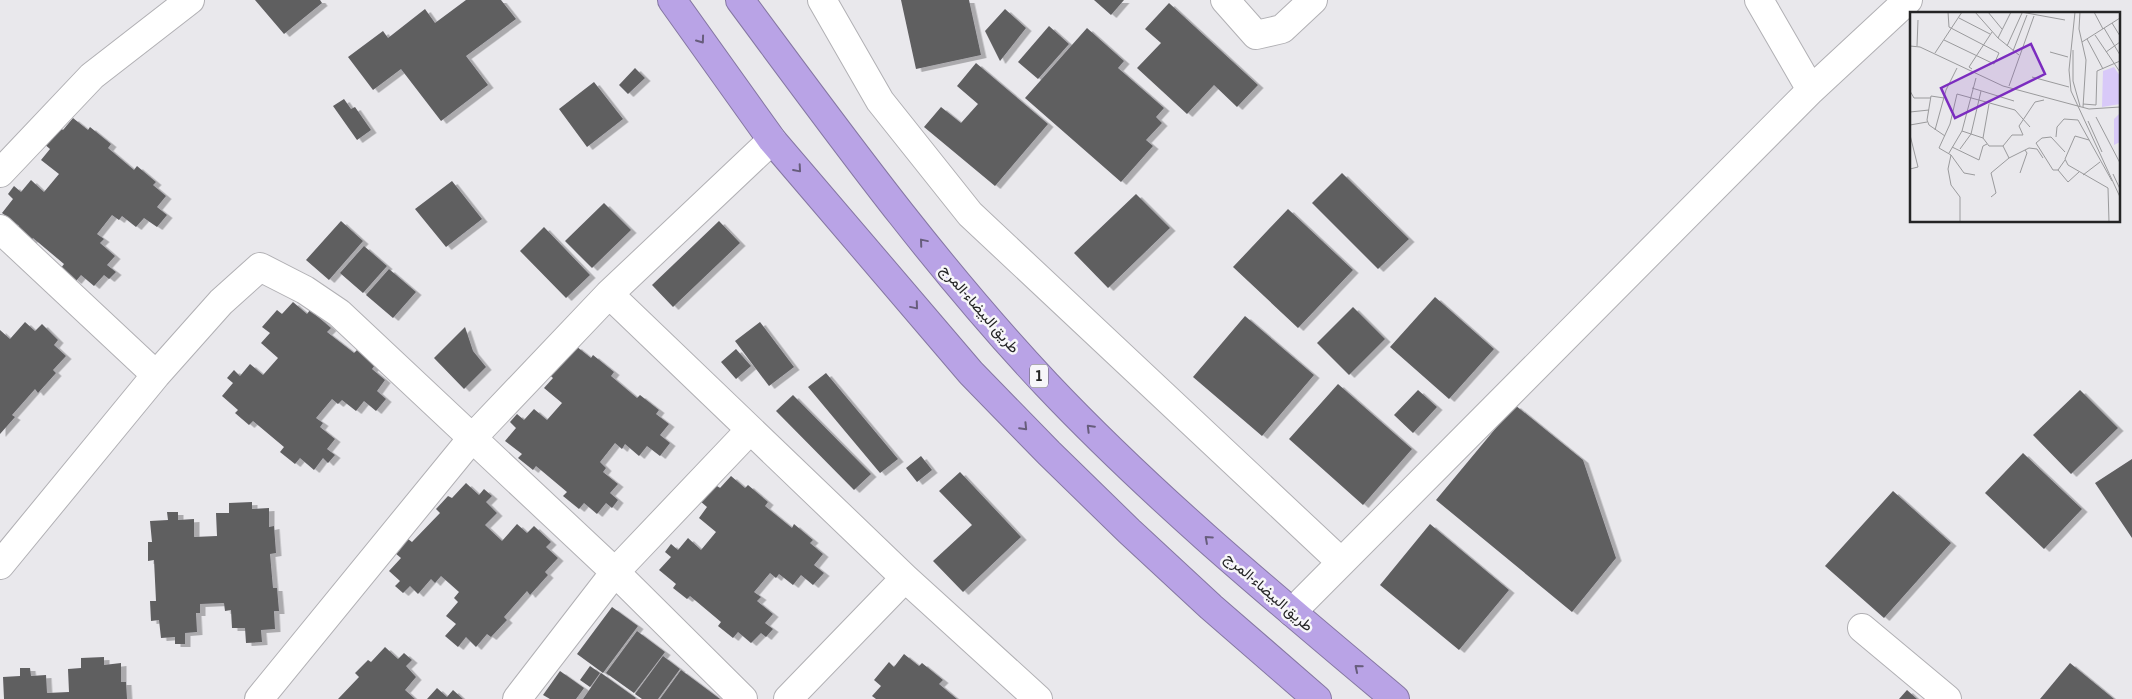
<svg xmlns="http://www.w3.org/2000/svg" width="2132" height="699" viewBox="0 0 2132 699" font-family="'Asap Condensed',Vazirmatn,sans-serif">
  <defs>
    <filter id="shadow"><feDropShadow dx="5.5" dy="3" stdDeviation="0" flood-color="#0004"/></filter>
  </defs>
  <rect width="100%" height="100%" fill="#e9e8ec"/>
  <path fill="#5f5e61" filter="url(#shadow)" d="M255,0H320L322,3L284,34Z
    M466,0H501L516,19L466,56L488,85L441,121L401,69L373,90L348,57L383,31L388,38L425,9L435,23Z
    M901,0H969L981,55L916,69Z
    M1094,0H1124L1111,15Z
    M1169,3L1258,85L1237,107L1214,85L1187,114L1137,68L1161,43L1145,29Z
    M1005,9L1026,28L1000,61L985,31Z
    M1049,26L1069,44L1038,79L1018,62Z
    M1087,28L1124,61L1118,68L1164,108L1156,117L1162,123L1146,140L1153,146L1121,182L1025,98Z
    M976,63L1048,124L995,186L924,127L941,107L961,123L978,104L957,86Z
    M635,68L645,78L628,94L619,85Z
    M594,82L623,119L587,147L559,109Z
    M344,99L351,109L355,107L371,130L357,140L333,106Z
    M73,118L88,130L90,127L111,144L108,148L134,170L137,166L156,182L153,185L166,196L157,207L167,215L157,227L144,218L136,227L122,216L119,220L112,215L97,234L104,239L100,243L115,256L107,265L116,272L109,279L104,275L94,286L81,275L76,281L61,268L64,264L33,238L30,242L15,230L19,226L2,213L13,199L8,194L14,186L21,192L31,180L44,192L59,174L41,160L50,149L43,143L57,126L63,130Z
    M1342,173L1409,239L1378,269L1312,203Z
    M452,181L482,219L446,247L415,209Z
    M1136,194L1170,228L1108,288L1074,253Z
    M604,203L631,230L592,268L565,241Z
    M1288,209L1353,270L1298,328L1233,267Z
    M341,221L363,241L329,280L306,260Z
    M719,221L740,243L673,307L652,285Z
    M544,227L590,275L566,298L520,251Z
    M364,246L387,266L363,293L340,273Z
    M389,269L416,292L393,318L366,295Z
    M1435,297L1494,349L1449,399L1390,347Z
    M293,302L307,314L310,310L331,328L327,332L354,353L357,350L375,365L372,369L385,380L377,391L386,399L376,411L364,401L356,411L342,400L338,404L332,399L316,418L323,423L320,427L335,439L327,449L335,455L328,463L323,458L314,470L300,458L295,464L280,452L284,447L253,421L249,425L235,413L238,410L222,396L233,383L227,378L234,370L240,376L250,364L263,375L278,358L261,343L270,333L262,327L277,310L282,314Z
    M1353,307L1385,339L1349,375L1317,343Z
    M1245,316L1314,375L1262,436L1193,377Z
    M25,322L35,331L42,324L58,340L54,345L66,356L53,370L56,373L38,393L35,389L12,415L15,417L0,434V330L10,339Z
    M760,322L794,367L769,386L735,341Z
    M465,327L473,351L486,367L464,389L434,358Z
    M576,346L591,358L593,355L614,372L611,376L637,398L640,395L659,410L656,414L669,424L660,435L670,443L660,456L647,446L639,456L625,444L622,449L615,443L600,462L606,468L603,472L618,484L610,493L618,500L612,508L606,503L597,514L584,503L579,509L563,496L567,492L536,466L533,470L518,458L522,454L505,441L516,428L510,422L517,414L524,420L534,409L547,420L562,403L544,388L553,378L545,371Z
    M736,349L751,366L736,379L721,362Z
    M826,373L898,459L880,473L808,387Z
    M1338,384L1412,449L1363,505L1289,439Z
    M1418,390L1437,407L1413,433L1394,415Z
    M2080,390L2118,428L2071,474L2033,435Z
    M793,395L871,474L854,490L776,411Z
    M1515,405L1583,460L1616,558L1572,612L1436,500Z
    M2023,453L2082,509L2044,549L1985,493Z
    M921,456L932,470L917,482L906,468Z
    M2132,459V538L2095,483Z
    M960,472L1021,537L963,592L933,561L972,525L939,491Z
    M731,476L745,488L748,485L768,502L765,506L792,528L794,524L813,540L810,543L823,554L814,565L824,573L813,585L801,575L793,585L779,574L776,578L770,573L754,592L761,597L757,601L773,614L765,623L773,629L766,637L761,633L751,643L738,632L733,638L718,626L721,622L690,596L687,599L673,588L676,584L659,570L671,557L665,552L671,544L678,550L688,538L701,550L716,532L699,518L707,507L700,501L714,484L720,488Z
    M466,483L479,495L484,489L492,496L486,502L497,513L485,525L502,541L517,524L527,533L534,526L551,542L546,547L558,558L545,572L548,575L530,595L527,591L504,617L507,620L491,637L487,634L476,647L466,637L458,647L445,636L456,624L446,616L458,602L454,598L459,592L441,576L435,583L431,579L418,594L410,586L403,593L395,586L400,581L389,571L401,558L395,553L408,539L412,542L440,513L436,509L448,496L452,498Z
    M1893,491L1951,543L1884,618L1825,566Z
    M252,502V509L269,508V527L274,526L276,553L270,554L273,588H277L279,611H274L275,629L261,630L262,642L246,643L245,628H232L231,610L225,611L224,603L200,604V613H196L197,632L185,633V644H175V637L161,638L159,620L151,621L150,601H156L154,560L148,561V542H152L150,521L168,520L167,512H178V520L194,519V537L217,536L216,513H229V503Z
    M1430,524L1509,590L1459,650L1380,585Z
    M612,607L638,626L603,673L577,654Z
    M637,631L665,652L634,693L606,673Z
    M385,647L398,659L404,653L412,660L406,666L416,677L405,690L415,699H338L359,677L355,673L368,660L371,662Z
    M904,654L919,666L922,663L943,680L939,684L957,699H876L872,696L881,686L874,680L889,662L894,667Z
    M663,656L680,669L658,699H642L635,694Z
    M104,657V665L121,663V682H126L127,699H4L3,677L20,676V668H30L31,676L46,675L47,693L69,692L68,669L81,668V658Z
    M2070,663L2114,699H2040Z
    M590,666L600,673L590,687L580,680Z
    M681,670L720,699H660Z
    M560,671L584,688L576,699H550L543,695Z
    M601,673L636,698L635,699H583Z
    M437,688L447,697L453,690L463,699H427Z
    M1907,690L1917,699H1899Z"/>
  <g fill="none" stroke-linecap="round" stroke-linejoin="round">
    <g stroke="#b1b0b4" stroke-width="30">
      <path id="minor" d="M822,0L880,101L970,214L1341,562
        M1225,0L1256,35L1282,29L1313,0
        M1759,0L1811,90
        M0,173L92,76L190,0
        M0,229L156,375
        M609,294L905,578L1038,699
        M0,565L156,375L221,302L260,267L305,290L339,313L615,572L743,699
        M1292,612L1811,90L1908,0
        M1862,628L1947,699
        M259,699L473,437L609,294L772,140
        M517,699L615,572L750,430
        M788,699L905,578"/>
    </g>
    <g stroke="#8577a2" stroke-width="30">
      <path id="highway" d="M672,0L772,140L971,373L1049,453L1129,531L1211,607L1317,699
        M740,0C838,132 934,265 1047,385C1155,499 1276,599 1395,699"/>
    </g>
    <use href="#minor" stroke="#fff" stroke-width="28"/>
    <use href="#highway" stroke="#b9a3e6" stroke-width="28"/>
  </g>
  <defs><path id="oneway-chevron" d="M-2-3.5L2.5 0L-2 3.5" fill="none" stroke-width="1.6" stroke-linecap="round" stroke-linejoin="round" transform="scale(1.25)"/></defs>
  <g stroke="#675d7c">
    <use href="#oneway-chevron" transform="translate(701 40) rotate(54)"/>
    <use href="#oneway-chevron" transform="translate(798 169) rotate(49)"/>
    <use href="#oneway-chevron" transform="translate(923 242) rotate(-130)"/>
    <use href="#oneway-chevron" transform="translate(915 306) rotate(50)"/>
    <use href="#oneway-chevron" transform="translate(1024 427) rotate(46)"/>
    <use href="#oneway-chevron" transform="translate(1090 428) rotate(-135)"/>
    <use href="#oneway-chevron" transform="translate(1208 539) rotate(-138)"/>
    <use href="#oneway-chevron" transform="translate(1358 668) rotate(-140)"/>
  </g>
  <g text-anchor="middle" stroke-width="5" stroke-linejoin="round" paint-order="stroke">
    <rect fill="#f7f6f9" stroke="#636365" stroke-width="1" x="1030" y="364.5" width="18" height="23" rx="4"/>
    <g font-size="14" font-weight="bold" fill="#242425">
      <text x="1039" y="381">1</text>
    </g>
    <g font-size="15" fill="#242425" stroke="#f7f6f9">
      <text transform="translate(980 309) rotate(49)" y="5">طريق البيضاء-المرج</text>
      <text transform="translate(1269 592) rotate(41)" y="5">طريق البيضاء-المرج</text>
    </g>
  </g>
  <g transform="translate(1910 12)">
    <rect width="210" height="210" fill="#e9e8ec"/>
    <path d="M204,55L210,64V92L192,95L193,59ZM210,101V130L204,133V107Z" fill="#d8c9f8"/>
    <path fill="none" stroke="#9a9a9c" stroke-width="1" d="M65,0L88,26L109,43M78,0L92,17M111,0L155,8M165,0L159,58L161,79L210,185M170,0L169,17L176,48L173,95M184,0L193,17M49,6L80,22M202,11L210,24M194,16L210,43M185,23L210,60M88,26L101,0M177,27L193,57M34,28L84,52L89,41L39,15L38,0M172,30L210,6M0,34L10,35L93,74L179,97L210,95M7,34L8,8M97,34L112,1M163,38V69L170,94M103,39L117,3M140,40L158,45M196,40L210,30M25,41L52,0M62,57L59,55L82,20M122,65L159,75M99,74L124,4M62,76L104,89M0,79L4,86H21M34,86L21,84L17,108L19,113L35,124M173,92L186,93L187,59L210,49M0,100L19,98M186,105L210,151M178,109L192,140M0,113L17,110M25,118L36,78L47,56M52,119L73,126L79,134H93L102,123H113L109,114L125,90L134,88M0,123L8,155L0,157M146,125L147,115L154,107L168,108L202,169M73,126L79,92M179,128L165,124L155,147L158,153L198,176L199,210M93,134L99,146L119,136L127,137L133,146M42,135L69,148L73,134L77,132M50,137L61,122L71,79M39,141L52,119L66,66M41,143L38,157L41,173L50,185V210M155,148L148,158H143L126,131L132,126L141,125L155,140M148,158L158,170L169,160M110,161L117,141L115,138M203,162L210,177M65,163L54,161L41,143L29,136L40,112L47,82L105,98L120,115M173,163L190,150M81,185L86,181L81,161L99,146"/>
    <path fill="#7b2cbf" fill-opacity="0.15" stroke="#7b2cbf" stroke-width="2.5" d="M121,32L135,62L45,106L31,76Z"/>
    <rect width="210" height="210" fill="none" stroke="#242425" stroke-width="2.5"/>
  </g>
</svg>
